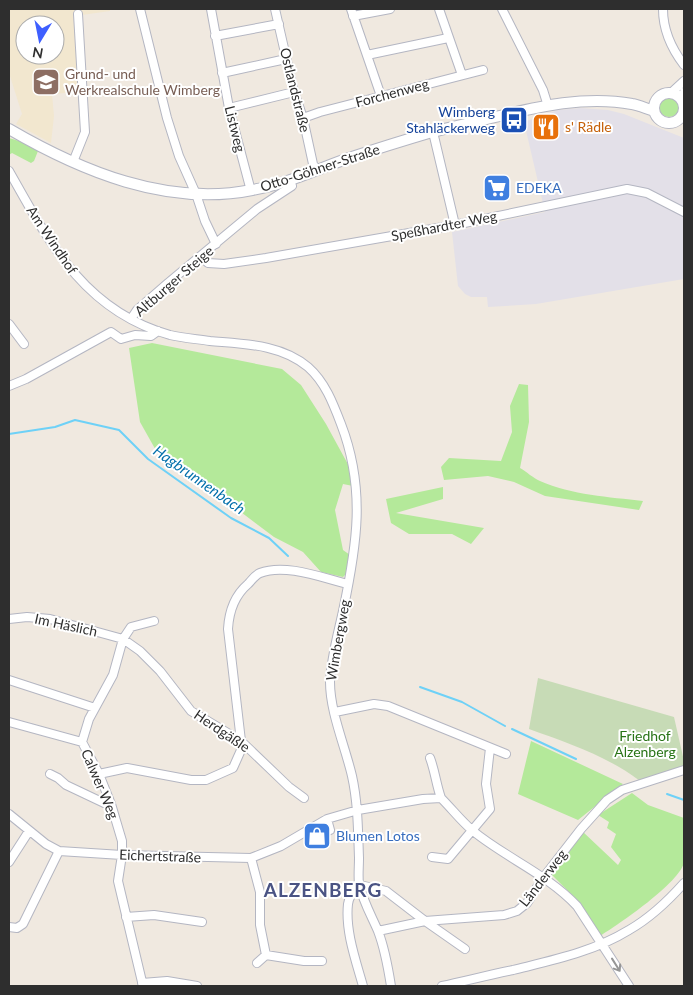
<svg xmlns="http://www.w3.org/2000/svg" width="693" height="995" viewBox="0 0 693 995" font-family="Lato,sans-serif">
  <rect width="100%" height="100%" fill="#f0e9e0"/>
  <path fill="#e3e0e8" d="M580,108L608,110L624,114L684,138V279L536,304L488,307L487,297H471L465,294L458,286L452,232L545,212L524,122L558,110Z"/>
  <path fill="#f2e7cf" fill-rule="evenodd" d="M9,9H110V11L75,16L81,92L52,94L54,116L51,143L16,124L22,114L9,73ZM25,25H55V55H25Z"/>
  <path fill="#b4e99a" d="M659 107a10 10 0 1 1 20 0a10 10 0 1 1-20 0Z
    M9,138L19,141L38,151L34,161L31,163L12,153L9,155Z
    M152,343L282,369L301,385L326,424L350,468L353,486L343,484L335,510L343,550L350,555L348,572L343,577L321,572L303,552L274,537L213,491L158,454L140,422L129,348Z
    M519,384L528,385L529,422L520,468C527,472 533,478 540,481C572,495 609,497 643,501L639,510L545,496L514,482L488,476L444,480L441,467L449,458L501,461L512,432L510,406Z
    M443,487V499L396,513L484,528L471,544L452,534H409L391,523L386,499Z
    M531,741L623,784L578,820L518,794Z
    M632,793L648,805L684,818C684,832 686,848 684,862C681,882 618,925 600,936L574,897L551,874L582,831L618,865L621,860L611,847L616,834L607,828L609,822L598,815Z"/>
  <path fill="#c7dbb6" d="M538,678L674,717L684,761V769L640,781C607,756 568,743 529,729Z"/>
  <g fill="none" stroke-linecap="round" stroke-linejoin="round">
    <path stroke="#6ed1f7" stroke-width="2" d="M9,434L55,427L75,420L119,430L148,459L231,518L269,538L288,556
      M420,687L462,702L505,726
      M512,729L576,759
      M667,794L684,800"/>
    <g stroke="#b4b6c2" stroke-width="10">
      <path id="minor" d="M140,9L167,118L179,156L196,194L205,221L216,244
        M211,9L229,108L251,191
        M275,9L294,92L303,118L313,164L317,170
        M351,9L381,96
        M439,9L462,75
        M502,9L543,90L548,106
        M663,9C663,30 671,48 684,65
        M353,16L390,9
        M215,36L279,24
        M367,55L448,38
        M222,73L286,59
        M671,93L684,81
        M682,99L684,92
        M229,108L294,92
        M303,118L320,112L483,70
        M433,132L455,225
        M73,162L85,132L78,14
        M9,171C49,242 84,311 170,335C183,338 197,339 210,341C244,344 281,344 308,367C325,382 333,403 341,424C366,489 357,545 343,611C338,634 331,658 330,682C330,712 345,746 352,776C358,803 358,831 359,858C359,867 358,876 359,884C363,901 371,915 378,931C385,949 388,967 391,986
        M201,257L208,263L224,264L266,258L455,225L627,189L647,193L684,212
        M131,319L137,310L168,283L257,209L292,186L290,180
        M9,324L24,344
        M9,386L26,379L111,332L121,339L135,335L151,336L158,331
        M9,619L27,617L50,619L123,639L140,651L160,671L191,711L241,741L289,787L304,798
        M9,680L95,708
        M335,712L374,704L388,706L506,754
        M9,722L82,742
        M430,758C435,771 436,784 441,798
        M50,774L58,778L66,785L104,803L111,804
        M99,774L127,768L191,780H206L233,768L241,750V741L228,629C229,611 234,596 248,584C251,581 255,575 260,573C285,563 323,578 348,584
        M9,814L46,844L59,851L122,855L251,858L281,846L327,819L358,810L423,799L441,798C452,809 462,822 473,831C506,858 547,874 577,906L629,986
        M315,827L319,834L330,830L327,819
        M432,857L448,859L490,809L486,784L490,748
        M251,858L260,892V925L266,955
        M9,862L29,831
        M359,882C354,889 349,896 348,904C345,931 356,961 363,986
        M360,885L386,891L425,921L465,949
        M126,917L154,915L202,922
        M9,927L17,928L23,924L59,851
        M378,931L425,921L504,915L517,911L527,903L543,878L581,829L607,800L622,790L684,770
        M257,963L266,955L304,961H322
        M142,983L167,981L197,986
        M143,986L118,881L122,855V841L111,804L99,774L82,742L89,719L113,675L123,639L131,627L154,621
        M442,986C465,981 489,975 513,970C553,960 593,952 629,930C650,918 668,901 684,883"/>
    </g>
    <g stroke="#b4b6c2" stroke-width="12">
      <path id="tertiary" d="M654 108a15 15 0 1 1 30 0a15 15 0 1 1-30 0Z
        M9,129C81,171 167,207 252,190C288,184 319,168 352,157C379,148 405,140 432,132C451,127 471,123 491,118C537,107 585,95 632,104C639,105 647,109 654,111"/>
    </g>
    <use href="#minor" stroke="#fff" stroke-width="8"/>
    <use href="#tertiary" stroke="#fff" stroke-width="10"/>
  </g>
  <defs><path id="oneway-shaft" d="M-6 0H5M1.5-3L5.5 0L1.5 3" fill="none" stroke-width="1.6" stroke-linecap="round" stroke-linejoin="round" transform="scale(1.25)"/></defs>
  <use stroke="#969696" href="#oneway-shaft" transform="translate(616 965) rotate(58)"/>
  <defs>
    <g id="school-square" transform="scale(1.4375)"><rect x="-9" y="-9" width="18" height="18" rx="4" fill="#8d6e63" stroke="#fff"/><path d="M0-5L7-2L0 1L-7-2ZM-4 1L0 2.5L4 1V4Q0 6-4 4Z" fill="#fff"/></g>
    <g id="bus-square" transform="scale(1.4375)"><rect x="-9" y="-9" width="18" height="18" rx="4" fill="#1a4fb4" stroke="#fff"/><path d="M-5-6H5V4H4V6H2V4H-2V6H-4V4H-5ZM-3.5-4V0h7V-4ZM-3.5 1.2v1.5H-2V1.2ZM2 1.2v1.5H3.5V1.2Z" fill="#fff"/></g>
    <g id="restaurant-square" transform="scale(1.4375)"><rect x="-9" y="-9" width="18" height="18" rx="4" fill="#e8710a" stroke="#fff"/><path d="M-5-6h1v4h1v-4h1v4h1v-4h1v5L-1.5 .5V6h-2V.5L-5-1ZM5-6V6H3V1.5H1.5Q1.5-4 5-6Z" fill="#fff"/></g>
    <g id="supermarket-square" transform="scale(1.4375)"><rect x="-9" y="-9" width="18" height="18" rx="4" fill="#3f7fe0" stroke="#fff"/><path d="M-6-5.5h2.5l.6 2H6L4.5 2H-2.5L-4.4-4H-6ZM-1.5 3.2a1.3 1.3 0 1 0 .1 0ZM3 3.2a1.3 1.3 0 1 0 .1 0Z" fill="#fff"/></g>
    <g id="shop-square" transform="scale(1.4375)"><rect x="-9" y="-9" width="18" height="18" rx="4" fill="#3f7fe0" stroke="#fff"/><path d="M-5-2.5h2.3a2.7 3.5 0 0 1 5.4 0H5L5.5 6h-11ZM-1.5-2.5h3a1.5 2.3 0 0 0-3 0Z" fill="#fff"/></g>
  </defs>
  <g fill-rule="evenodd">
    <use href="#school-square" x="46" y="82"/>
    <use href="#bus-square" x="514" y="120"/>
    <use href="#restaurant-square" x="546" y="127"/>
    <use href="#supermarket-square" x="497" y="188"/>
    <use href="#shop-square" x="317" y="836"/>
  </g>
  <g text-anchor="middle" stroke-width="4" stroke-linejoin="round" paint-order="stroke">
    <g font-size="14" fill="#785e54" stroke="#fff" text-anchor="start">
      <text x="65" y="79">Grund- und<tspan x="65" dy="16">Werkrealschule Wimberg</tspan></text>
    </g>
    <g font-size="14" fill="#2e2e2e" stroke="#fff">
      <text transform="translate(295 90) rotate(76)" y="5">Ostlandstraße</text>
      <text transform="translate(392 93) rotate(-15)" y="5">Forchenweg</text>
      <text transform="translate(235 129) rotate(76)" y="5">Listweg</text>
      <text transform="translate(320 168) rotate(-18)" y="5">Otto-Göhner-Straße</text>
      <text transform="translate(444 226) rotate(-11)" y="5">Speßhardter Weg</text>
      <text transform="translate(52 240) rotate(56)" y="5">Am Windhof</text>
      <text transform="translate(174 281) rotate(-41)" y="5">Altburger Steige</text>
      <text transform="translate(66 625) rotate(12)" y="5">Im Häslich</text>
      <text transform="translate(338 640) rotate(-80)" y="5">Wimbergweg</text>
      <text transform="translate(222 731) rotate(34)" y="5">Herdgäßle</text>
      <text transform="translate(100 784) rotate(67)" y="5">Calwer Weg</text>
      <text transform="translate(160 856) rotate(2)" y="5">Eichertstraße</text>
      <text transform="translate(543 878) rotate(-52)" y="5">Länderweg</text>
    </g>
    <g font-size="14" fill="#164399" stroke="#fff" text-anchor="end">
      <text x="495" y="117">Wimberg<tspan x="495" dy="16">Stahläckerweg</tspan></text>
    </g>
    <g font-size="14" fill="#c56008" stroke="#fff" text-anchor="start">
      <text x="565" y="132">s' Rädle</text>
    </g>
    <g font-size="14" fill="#366cbe" stroke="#fff" text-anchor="start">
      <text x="516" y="193">EDEKA</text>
      <text x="336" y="841">Blumen Lotos</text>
    </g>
    <g font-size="14" fill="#287316" stroke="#fff">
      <text x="645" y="741">Friedhof<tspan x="645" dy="16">Alzenberg</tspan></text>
    </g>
    <g font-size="15" font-style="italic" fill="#0470ab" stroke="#fff">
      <text transform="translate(199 480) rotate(35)" y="5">Hagbrunnenbach</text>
    </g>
    <g font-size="19" font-weight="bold" letter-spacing="1" fill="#4a5383" stroke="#fff">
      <text x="323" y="897">ALZENBERG</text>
    </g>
  </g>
  <rect width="693" height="995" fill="none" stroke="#2e2e2e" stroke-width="20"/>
  <g transform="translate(40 40) rotate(190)"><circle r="24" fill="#ffffff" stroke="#ababab"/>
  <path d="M0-4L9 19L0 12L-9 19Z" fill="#3e5fff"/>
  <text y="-8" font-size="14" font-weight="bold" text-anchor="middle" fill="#2e2e2e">N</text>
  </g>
</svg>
